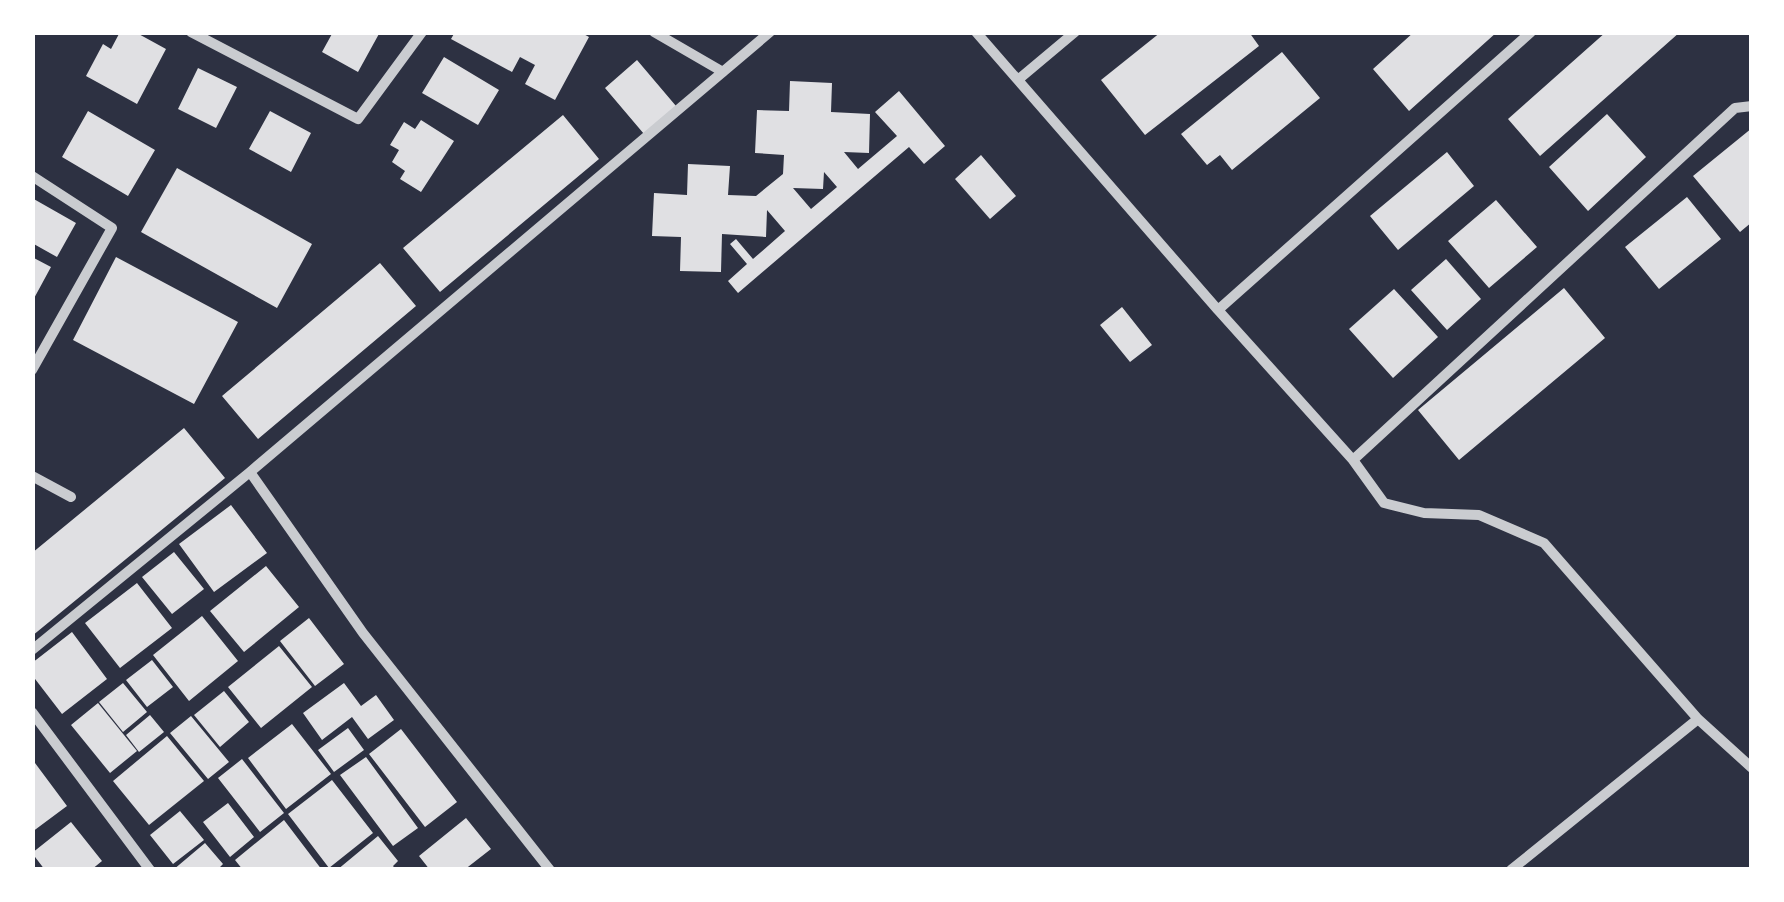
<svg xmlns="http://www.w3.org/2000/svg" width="1784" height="902" viewBox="0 0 1784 902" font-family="'IBM Plex Sans',sans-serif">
  <rect width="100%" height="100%" fill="#2d3142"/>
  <path fill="#e0e0e3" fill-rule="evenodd" d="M120,32H135L166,49L137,104L86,76L103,44L111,49Z
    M333,32H380L358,72L322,52Z
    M455,32H580L589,37L555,100L525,84L535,65L520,57L512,72L451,39Z
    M1161,32H1249L1259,46L1145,135L1101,80Z
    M1414,32H1497L1409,111L1373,69Z
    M1606,32H1680L1540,156L1508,119Z
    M1282,52L1320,98L1232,170L1220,155L1207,165L1181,134Z
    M444,57L499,90L478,125L422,93Z
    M637,60L676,106L644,134L605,88Z
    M198,68L237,87L216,128L178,109Z
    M790,81L832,83L831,112L870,114L869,153L844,152L858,169L897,136L875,112L899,91L945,146L924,164L909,147L738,293L728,281L747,264L730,244L736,239L753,259L785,231L767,210L766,237L722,234L721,272L680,271L681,237L652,236L654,193L687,195L688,164L730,166L728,195L756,196L783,174L784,155L755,153L757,110L789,111ZM824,172L837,187L811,209L793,188L823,189Z
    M88,111L155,150L128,196L62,157Z
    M270,111L311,133L291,172L249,149Z
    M1607,114L1646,157L1588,211L1549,167Z
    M563,115L599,159L440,292L403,248Z
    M421,120L454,141L421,192L400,179L405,171L392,162L399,150L390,145L404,122L415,129Z
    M1752,128V222L1740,232L1693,176Z
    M1447,152L1474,186L1398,250L1370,216Z
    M981,155L1016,196L990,219L955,179Z
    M177,168L312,244L277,308L141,232Z
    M1687,197L1721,239L1659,289L1625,247Z
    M32,198L76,223L57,257L32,243Z
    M1496,200L1537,247L1489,288L1448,241Z
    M32,257L51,267L32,302Z
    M116,257L238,322L194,404L73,340Z
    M1446,259L1481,299L1447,330L1411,290Z
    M380,263L416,306L258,439L222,396Z
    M1564,288L1605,338L1459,460L1418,410Z
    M1394,289L1438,337L1393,378L1349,329Z
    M1122,307L1152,345L1130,362L1100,325Z
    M184,428L225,478L32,636V553Z
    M231,505L267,553L214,592L179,544Z
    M174,552L204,589L172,614L142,577Z
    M266,566L299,607L244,652L210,611Z
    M137,583L172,628L120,668L85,623Z
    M202,616L238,661L189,701L153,655Z
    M309,618L344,664L315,686L280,641Z
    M72,632L107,679L62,714L32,675V663Z
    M279,646L312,687L261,728L228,687Z
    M152,660L173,687L147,707L126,680Z
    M123,683L147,712L123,732L99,702Z
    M344,683L361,706L376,695L394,720L368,739L352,717L322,740L303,713Z
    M224,691L249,722L220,747L194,715Z
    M98,703L137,751L110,773L71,725Z
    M150,715L164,732L139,752L126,735Z
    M191,716L229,762L208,779L170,733Z
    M292,724L331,774L286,809L248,758Z
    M348,728L364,750L334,772L318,750Z
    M401,729L457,802L425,827L369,754Z
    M167,736L204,781L149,825L113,781Z
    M366,757L418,828L393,846L340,775Z
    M242,759L284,813L260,832L218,778Z
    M35,763L67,806L32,832V765Z
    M332,780L373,833L329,868L288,814Z
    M228,803L254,837L230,857L203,822Z
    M180,811L204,840L173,864L150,835Z
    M466,818L491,849L464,870H430L419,856Z
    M284,820L322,870H243L235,860Z
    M71,822L102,861L91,870H45L32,853Z
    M378,836L398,861L393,866L396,870H337Z
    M205,843L223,864L217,870H173Z"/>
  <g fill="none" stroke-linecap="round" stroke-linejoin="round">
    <path stroke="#caccd0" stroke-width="10" d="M191,32L358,119L422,32
      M654,32L723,72
      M976,32L1218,310L1531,32
      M1019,79L1075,32
      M32,176L112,228L32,370
      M1218,310L1353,460L1735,108L1752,106
      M1353,460L1384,503L1424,513L1479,515L1544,543L1698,719L1752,768
      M250,472L363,633L550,870
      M32,476L71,497
      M32,650L250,472L770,32
      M32,712L150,870
      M1511,870L1698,719"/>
  </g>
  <rect width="1784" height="902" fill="none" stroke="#ffffff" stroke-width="70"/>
</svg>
